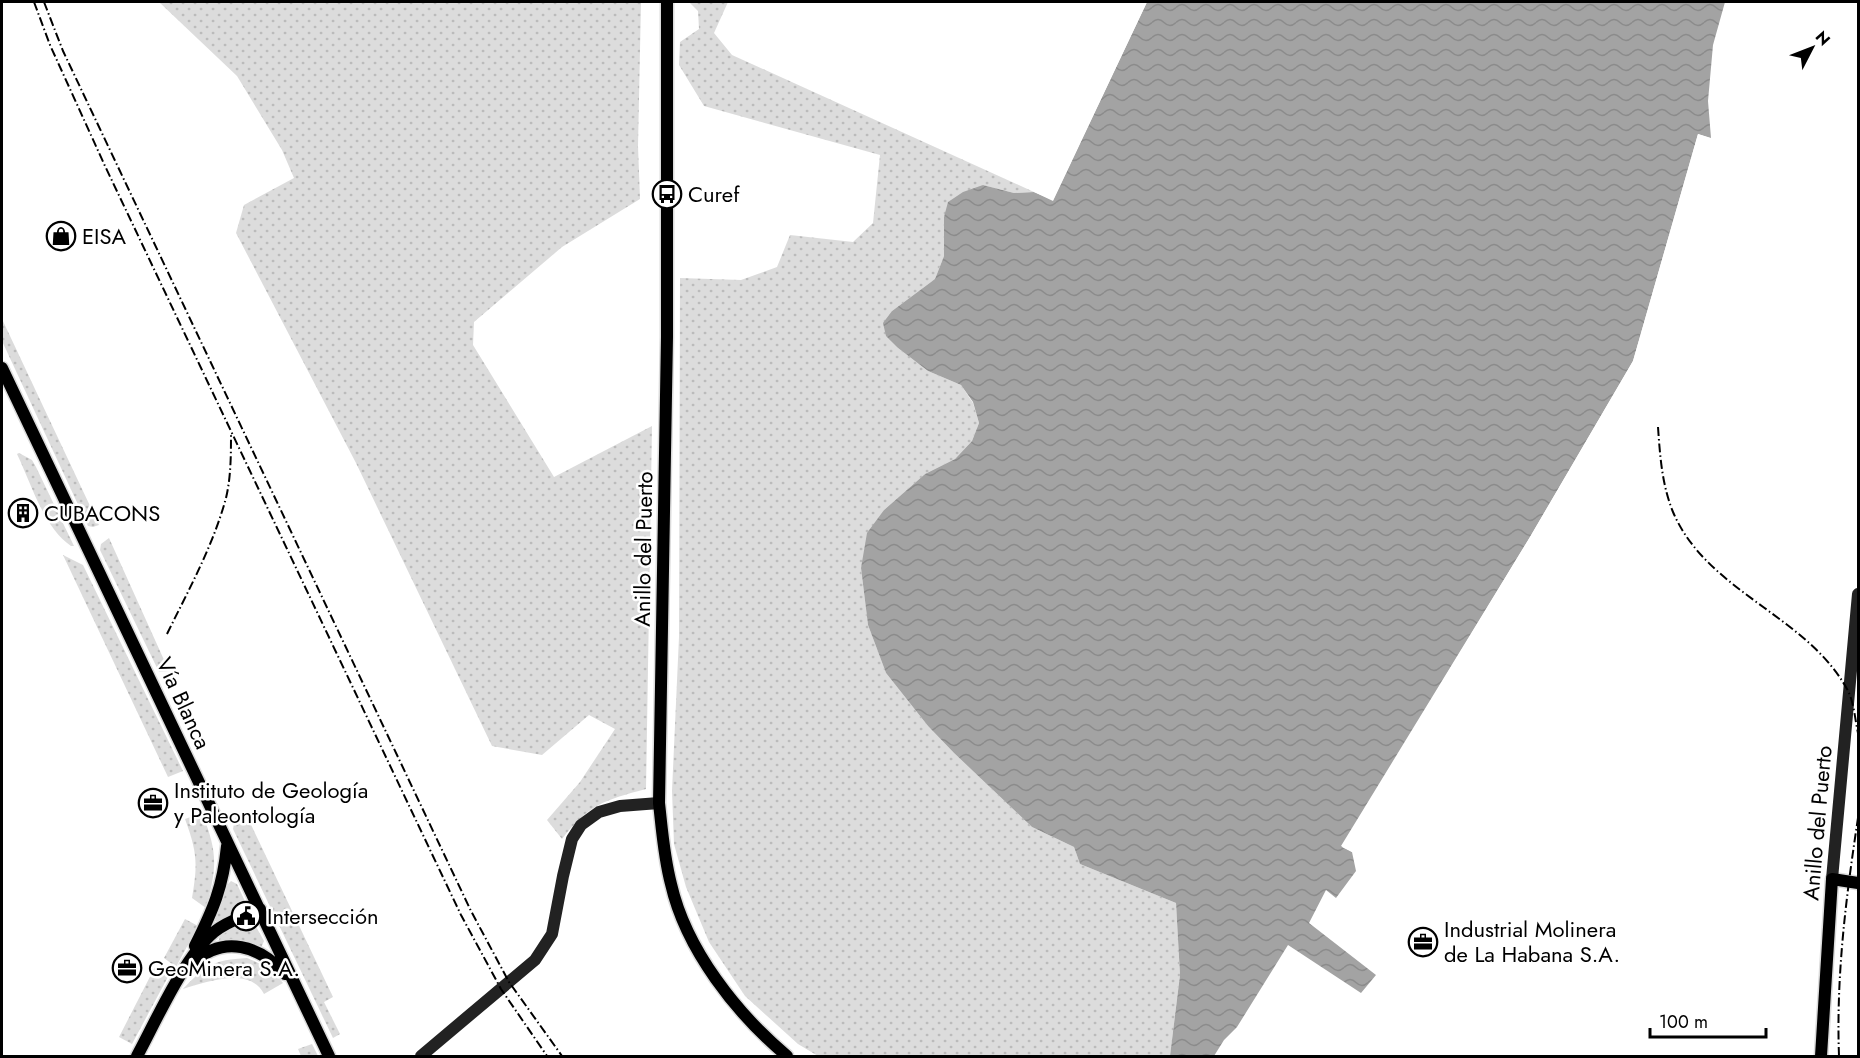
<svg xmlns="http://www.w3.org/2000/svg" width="1860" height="1058" viewBox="0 0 1860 1058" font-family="Jost,sans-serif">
  <defs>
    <pattern id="grass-dots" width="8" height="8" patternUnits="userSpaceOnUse" patternTransform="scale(1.5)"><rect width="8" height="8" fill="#dcdcdc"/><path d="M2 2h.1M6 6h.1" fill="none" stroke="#bbb" stroke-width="1.8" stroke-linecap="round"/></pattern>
    <pattern id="water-waves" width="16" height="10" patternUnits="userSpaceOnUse" patternTransform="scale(1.5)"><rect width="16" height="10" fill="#a3a3a3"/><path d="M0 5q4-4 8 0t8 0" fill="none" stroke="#8b8b8b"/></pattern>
  </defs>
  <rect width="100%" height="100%" fill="#fff"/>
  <path fill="url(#grass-dots)" d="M159,2H641L638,146L640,199L562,247L474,322L473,345L554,477L652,426L646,789C605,800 589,804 562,839L547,820L580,782L615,729L589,715L542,755L492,746L356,463L236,233L244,205L294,178L282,150L237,76Z
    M689,2H728L714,33L732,55L1034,192L1014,193L983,185L944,217V256L935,279L892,311L887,336L898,348L928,371L961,385L973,403L979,423L972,441L955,459L925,474L884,510L861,568L868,625L886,673L928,726L954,753L1032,827L1074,847L1080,864L1176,903L1180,975L1170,1056H818L798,1044L745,996L709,942L686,887L674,844L672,791L679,637L680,278L741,280L777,267L790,235L853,242L873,223L880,155L704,106L679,65L680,42L699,29L698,11Z
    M2,319L99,525L93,527L88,526L2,341Z
    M19,453L32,460L36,467L74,546H71C44,528 31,483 17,454Z
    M109,538L169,671L159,672L100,550L101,544Z
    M63,555L83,565L183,771L168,777Z
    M245,812L333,997L324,1002L340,1034L333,1038L233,829L235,818Z
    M202,813C218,853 217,867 206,908L192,898C198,863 197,852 185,819Z
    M231,881L237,884L248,908L220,921H215L214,919L228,884Z
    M185,919L198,926L176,967L164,958Z
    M250,921L254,923L264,941L261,948L243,943L219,940L220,934Z
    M247,958C262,964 273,970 283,983L264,994C250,966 206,982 183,989C206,965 213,960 247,958Z
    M155,967L169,975L132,1044L119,1037Z
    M312,1044L318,1056H301L298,1049Z"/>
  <path fill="url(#water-waves)" d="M1147,2H1725L1713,45L1708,101L1711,138L1698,134L1633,361L1530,537L1342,847L1352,852L1356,871L1336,898L1326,890L1309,923L1376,975L1361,993L1288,945L1237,1027L1224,1040L1214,1056H1170L1180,975L1176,903L1080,864L1074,847L1032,827L954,753L928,726L886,673L868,625L861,568L867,533L884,510L925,474L955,459L972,441L979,423L973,402L961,385L928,371L898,348L886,336L883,323L892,311L935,279L944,256V217L948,202L963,192L983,185L1014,193L1034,192L1053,200Z"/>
  <path fill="#fff" d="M1144,2H1147L1053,201L1034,192L1035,190L1051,197Z
    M1698,134L1713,139L1710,141L1700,138L1636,362L1533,538L1345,845L1354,850L1352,852L1341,846L1530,537L1633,361Z"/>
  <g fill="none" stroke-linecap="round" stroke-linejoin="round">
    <g stroke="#dbdbdb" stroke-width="15">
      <path id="primary" d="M667,2V337L659,803C662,830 664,858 671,884C686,950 737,1014 787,1056
        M2,368L329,1056
        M195,946C213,910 223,887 227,846
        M193,963C224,934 260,946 285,974
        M137,1056C156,1021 184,957 214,932C227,921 245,916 260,909
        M1821,1056L1832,879L1858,883"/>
    </g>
    <path stroke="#222" stroke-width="12" d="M1832,879L1858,594
      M421,1056L535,960L552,934L563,876L572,839L581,825L599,812L620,806L659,803"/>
    <use href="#primary" stroke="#000" stroke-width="12"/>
    <path stroke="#000" stroke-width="2" stroke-dasharray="9 3 1.5 3" stroke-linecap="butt" d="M34,2L50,45L105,166L461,915L501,989L547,1056
      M44,2L63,51L471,911L509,982L562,1056
      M1658,427C1660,456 1662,485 1673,512C1707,592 1806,615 1847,689C1854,701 1855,720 1858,733
      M167,634C189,589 213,546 226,498C231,477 231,454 231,433
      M1839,1056C1836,976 1846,897 1858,818"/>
  </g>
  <defs>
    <g id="bus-ring" transform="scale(1.5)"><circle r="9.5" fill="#fff" stroke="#000" stroke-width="1.5"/><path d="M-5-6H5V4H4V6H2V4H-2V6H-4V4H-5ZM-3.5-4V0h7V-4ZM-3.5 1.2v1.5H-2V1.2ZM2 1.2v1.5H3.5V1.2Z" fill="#000"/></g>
    <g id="shop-ring" transform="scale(1.5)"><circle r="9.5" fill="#fff" stroke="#000" stroke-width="1.5"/><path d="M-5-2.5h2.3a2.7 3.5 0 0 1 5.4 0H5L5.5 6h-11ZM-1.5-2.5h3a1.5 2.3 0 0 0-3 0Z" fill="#000"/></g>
    <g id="building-ring" transform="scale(1.5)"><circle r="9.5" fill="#fff" stroke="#000" stroke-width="1.5"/><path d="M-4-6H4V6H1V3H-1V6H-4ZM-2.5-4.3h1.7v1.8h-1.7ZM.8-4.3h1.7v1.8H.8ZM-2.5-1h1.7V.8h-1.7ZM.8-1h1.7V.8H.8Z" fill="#000"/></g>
    <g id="office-ring" transform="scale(1.5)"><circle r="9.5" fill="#fff" stroke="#000" stroke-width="1.5"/><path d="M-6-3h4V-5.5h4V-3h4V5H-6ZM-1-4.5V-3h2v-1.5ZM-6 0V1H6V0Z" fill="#000"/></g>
    <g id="civic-ring" transform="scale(1.5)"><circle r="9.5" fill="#fff" stroke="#000" stroke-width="1.5"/><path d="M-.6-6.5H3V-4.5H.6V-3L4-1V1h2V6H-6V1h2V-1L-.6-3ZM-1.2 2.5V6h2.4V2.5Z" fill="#000"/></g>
  </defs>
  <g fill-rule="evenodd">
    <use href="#bus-ring" x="667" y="194"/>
    <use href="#shop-ring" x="61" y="236"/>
    <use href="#building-ring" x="23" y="513"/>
    <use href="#office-ring" x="153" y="803"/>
    <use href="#civic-ring" x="246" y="916"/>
    <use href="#office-ring" x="1423" y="942"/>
    <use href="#office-ring" x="127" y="968"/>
  </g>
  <g text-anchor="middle" stroke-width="5" stroke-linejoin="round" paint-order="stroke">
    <g font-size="22" fill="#000" stroke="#fff" text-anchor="start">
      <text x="688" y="202">Curef</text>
      <text x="82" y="244">EISA</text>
      <text x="44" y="521">CUBACONS</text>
      <text x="174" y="798">Instituto de Geología<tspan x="174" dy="25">y Paleontología</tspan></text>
      <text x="267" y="924">Intersección</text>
      <text x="1444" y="937">Industrial Molinera<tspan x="1444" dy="25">de La Habana S.A.</tspan></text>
      <text x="148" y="976">GeoMinera S.A.</text>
    </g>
    <g font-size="22" fill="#000" stroke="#fff">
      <text transform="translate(643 549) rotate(-89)" y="8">Anillo del Puerto</text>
      <text transform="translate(184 703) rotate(65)" y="8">Vía Blanca</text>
      <text transform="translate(1817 823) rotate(-85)" y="8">Anillo del Puerto</text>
    </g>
  </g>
  <rect width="1860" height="1058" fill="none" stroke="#000000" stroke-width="6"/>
  <g transform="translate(1812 48) rotate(48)" stroke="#ffffff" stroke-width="4.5" paint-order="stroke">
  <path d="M0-4.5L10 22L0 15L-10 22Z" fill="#000000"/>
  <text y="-9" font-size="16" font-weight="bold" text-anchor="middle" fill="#000000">N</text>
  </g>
  <path d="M1650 1028v9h116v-9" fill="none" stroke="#000000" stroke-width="3"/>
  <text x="1659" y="1028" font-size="18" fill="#000000" stroke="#ffffff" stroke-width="4.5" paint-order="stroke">100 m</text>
</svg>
